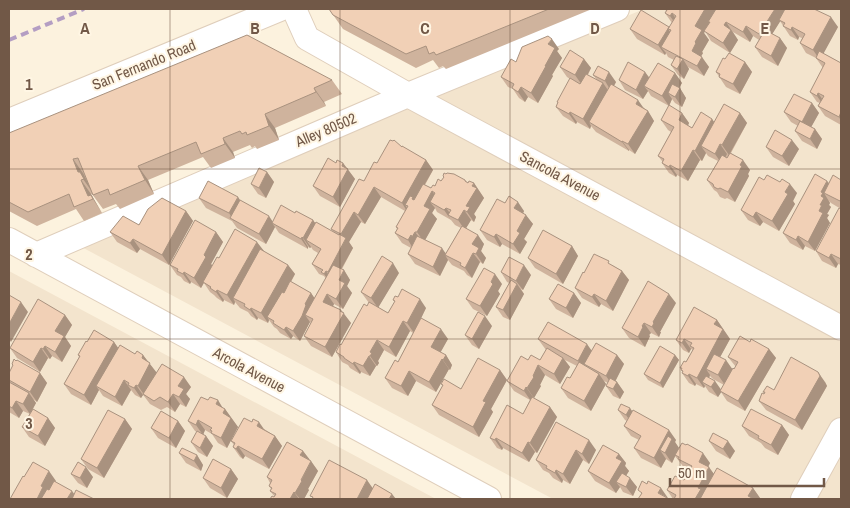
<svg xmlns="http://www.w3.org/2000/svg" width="850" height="508" viewBox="0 0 850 508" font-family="'Archivo Narrow',sans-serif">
  <rect width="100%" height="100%" fill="#fcf2de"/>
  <path fill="#f3e4cd" d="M644,9H841V499H553L76,244Z
    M9,271L436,499H9Z"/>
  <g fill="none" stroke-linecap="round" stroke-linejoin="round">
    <g stroke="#dfcebb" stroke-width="26">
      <path id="minor" d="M294,9L307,38L408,95L841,328
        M9,121L280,9
        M9,240L489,499
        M36,255L408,95L617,9
        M803,499L841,430"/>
    </g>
    <use href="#minor" stroke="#fff" stroke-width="24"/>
    <path stroke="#b49ec3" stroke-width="4" stroke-dasharray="8 5" stroke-linecap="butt" d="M9,40L84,9"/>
  </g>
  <path fill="#cfb39d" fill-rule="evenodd" d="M329,9H592L446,69L443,66L439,68L433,60L416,68L343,29Z
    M665,9H814L838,27L823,53L841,63V125L825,116L818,106L820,103L817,102L810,92L823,68L816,58L806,53L800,43L802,38L799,37L798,40L790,36L780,21L772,34L780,38L787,48L778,66L762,57L755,47L759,40L753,36L750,42L733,32L738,40L730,53L711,41L705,31L704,33L709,40L702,52L703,53L701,57L709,67L704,76L688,67L689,69L684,79L678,75L671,65L674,60L668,57L666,53L665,55L637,39L630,29L669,28L672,23L665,13L666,11Z
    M559,49L557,51L562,58L552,75L553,76L538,103L528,97L525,102L519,98L513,89L508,87L501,77L516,62Z
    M584,59L591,68L588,75L597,80L593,75L616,82L614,86L648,111L654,121L635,154L629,150V151L596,132L591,126L590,129L577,122L576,124L563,116L556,107L570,79L567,77L560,67Z
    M725,59L745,62L752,72L740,94L726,87L716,72Z
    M645,72L649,77L675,73L682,83L679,87L686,98L682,107L675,103L672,99L669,106L651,96L648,91L643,99L625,90L619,80Z
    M332,80L342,94L324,102L326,106L275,128L279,140L257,149L255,146L252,148L250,145L233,152L235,158L211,168L203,157L148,180L154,194L120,209L116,204L103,209L92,194H91L93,198L102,213L84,221L76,209L37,226L9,211V133Z
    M812,103L819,113L811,127L815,129L822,139L817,149L802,141L795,131L798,126L791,122L784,112Z
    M682,113L689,123L688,125L692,128L712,119L714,122L740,113L747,123L731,153L750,170L748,174L749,176L735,202L727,198L725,199L720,197L717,192L714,190L707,180L718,161L708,156L706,153L702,161L700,160L688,181L677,175L676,177L669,173L662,163V161L658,156L671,132L668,130L661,120Z
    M402,147L426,160L433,170L425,185L431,188L441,181L444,177L443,176L465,180L468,183H474L484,198L474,214L476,217L474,222L471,220L466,228L484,244L481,251L486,258L483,264L480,262L472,278L467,275L464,271L452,265L448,260L440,276L415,264L408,254L411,248L402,243L395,233L397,229L396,227L405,211L381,197L365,224L361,222L349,242L353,248L342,269L344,270L350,280L347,286L352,293L343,309L334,304L333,306L341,310L351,323L332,357L311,346L304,336L311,323L310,322L300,341L293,336L291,339L280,333L277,329L274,327L269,320L268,323L258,318L257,320L251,316L248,312L240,308L235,302L234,305L224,300L223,302L217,298L214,295L210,292L204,283L201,288L191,282L190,284L184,281L181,277L177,275L170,265L216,232L223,242L211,264L212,266L219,258L263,251L288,265L295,274L291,282L311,293L314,298L326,279L324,276L319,274L312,264L318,253L313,250L311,247L310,248L308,247V249L279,233L275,227L266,244L237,228L232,221L206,208L199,198L240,200L273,222L295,213L313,220L315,223L334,233L331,229L377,163ZM435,208L437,212L451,220L455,225L461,228L446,253L425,240L437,219L432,213Z
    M766,147L799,149L789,166L773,157Z
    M336,163H343L355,179L340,207L320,196L313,186Z
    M267,172L274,182L266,198L258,194L251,184Z
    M764,180L797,193L793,201L795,204L779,231L763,222L760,226L748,220L741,210Z
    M841,180V209L831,203L829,201L830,203L829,205L831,207L827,214L829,215L827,218L830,223L815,251L805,246L803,250L790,243L783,233L827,181L829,183Z
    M505,203L524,211L523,213L533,224L524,239L527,242L520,254L502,244L500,247L487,240L480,230Z
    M841,209V265L838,264L836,268L822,261L816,251Z
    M186,211L193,221L169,265L140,249L137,253L117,242L110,232L139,225Z
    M572,246L578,256L563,284L535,268L528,258Z
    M612,265L622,271L629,280L613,311L601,304L599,307L582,298L575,288L584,273Z
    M501,272L531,275L523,290L521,289L524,294L510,320L503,317L496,307L509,283L507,282Z
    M399,273L378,307L388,313L395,302L393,300L426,308L421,318L448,339L440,352L446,355L452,365L450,370L449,369L436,392L416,381L408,396L392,388L385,378L398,362L413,333L410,331L396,357L384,350L378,361L379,363L377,366H376L370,376L361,372L360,374L350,368L348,365L342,362L336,352L341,345L369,303L361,292Z
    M502,284L498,291L500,294L487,316L473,309L466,299Z
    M574,293L581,303L573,318L556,309L549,299Z
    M676,303L660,332H661L659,337L651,333L649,335L650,336L645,347L629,338L622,328Z
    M65,315L72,325L65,337L71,346L62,362L52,356L50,359L48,358L40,372L17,358L10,348Z
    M717,320L730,339L720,357L732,369H734L736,367L728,357L750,342L769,349L776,358L745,411L727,401L721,392L718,397L709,392L705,386L704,388L696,384L695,386L689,383L682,373L683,372L680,368L686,362L693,350L691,349L689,353L683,350L676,340ZM710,376L713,379L724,385L721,390L709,378Z
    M492,326L479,349L472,345L465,335Z
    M538,339L592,350L617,355L624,364L615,381L617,382L624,392L620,399L613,396L606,386L608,383L604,381L606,384L591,411L568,398L561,388L570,378L577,366L565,360L570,367L560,384L545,375L540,385L541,386L534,398L533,397V398L550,407L557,417L537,453L535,452L529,462L503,448L502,450L497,448L490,438L523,414L530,400L514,391L507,381L528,360H540L546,350Z
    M87,342H114L118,348L135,354L143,355L156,373L191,387L186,394L190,399L186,407L180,404L175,412L167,407L161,410L150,404L144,396L143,395L141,398L135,395L131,390L122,406L103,396L99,390L91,405L71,394L64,384L79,357L78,355Z
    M675,355L679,360L663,388L648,380L644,374Z
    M12,364L40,373L47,383L37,402L33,399L36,403L30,414L48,418L55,428L45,446L29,437L22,427L30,414L23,411L19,418L9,412V373L13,366Z
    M500,370L507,380L491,409L493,412L479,437L439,415L432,405L443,385L441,384L461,389Z
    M825,382L827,386L802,430L766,410L759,401L764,393L763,392Z
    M223,408L225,409L238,427L227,448L218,443L212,434L205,430L203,435L206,436L213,446L207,457L198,452L191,442L197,432L195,431L188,421Z
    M618,410L632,412L676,440L675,442L679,448L710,463L708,467L714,474L753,488L760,498L759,499H673L667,490L684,480L689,471L685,469L682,465L675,456L672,463L666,459L661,468L641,458L634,448L639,440L631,436L624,426L627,421L625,420Z
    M125,419L132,429L104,478L88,469L81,459Z
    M178,421L185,431L176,448L158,438L151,428Z
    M556,422L596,450L589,464L583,460L570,484L563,480L562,483L553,478L549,473L543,470L536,460Z
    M782,425L789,435L778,455L765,448L761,443L749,436L742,426Z
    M264,429L275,436L282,446L269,469L245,456L243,459L240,457L233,447L234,445L231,441Z
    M709,441L735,451L730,459L716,451Z
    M303,451L318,471L308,489L309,490L304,499H270L275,497L270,491L271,489L269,486L270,483L267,477Z
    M179,453L197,455L203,465L201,471L186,463Z
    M619,454L626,463L625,466L629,471L626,475L637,487L633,496L623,492L620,487L616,493L595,481L588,471Z
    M231,469L238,479L227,498L210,488L203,478Z
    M71,474L93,477L87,488L78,483Z"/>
  <path fill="#a9927f" d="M705,9H717L704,33L709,40L702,52L703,53L698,61L692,51L695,42V26Z
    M775,9H788L766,44L759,34Z
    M672,13L679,23L677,26L670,16Z
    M831,17L838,27L820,60L813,50Z
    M726,22L738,40L730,53L723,43L724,25Z
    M746,26L753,36L750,42L743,32Z
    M669,27L676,36L671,30L668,29L675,38L661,47L666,53L665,55L658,45Z
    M792,27L799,37L798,40L791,30Z
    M780,38L787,48L778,66L771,56Z
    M552,39L559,49L557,51L562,58L552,75L553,76L538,103L531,93L545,66L548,44Z
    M702,57L709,67L704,76L697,66Z
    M584,59L591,68L582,85L575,75Z
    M683,59L689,69L684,79L677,69Z
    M745,62L752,72L740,94L733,84Z
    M609,72L616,82L611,91L605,81Z
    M645,72L652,82L644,86L648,91L643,99L636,90Z
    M675,73L682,83L674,97L668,93L672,99L669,106L662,96Z
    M603,83L610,93L589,122L591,126L590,129L583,119Z
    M521,87L528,97L525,102L518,92Z
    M314,88L324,102L326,106L316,92Z
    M680,88L686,98L682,107L675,97Z
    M818,93L825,103L824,106L817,96Z
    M638,100L645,110L636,104Z
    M812,103L819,113L809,131L802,122Z
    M648,111L654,121L635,154L628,144Z
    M570,112L577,122L576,124L569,114Z
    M841,112V121L839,117Z
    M682,113L689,123L686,130L679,120Z
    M740,113L747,123L729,155L722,145Z
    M265,114L275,128L279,140L269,126Z
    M712,119L719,129L701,146L706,153L702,161L695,151Z
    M815,129L822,139L817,149L810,139Z
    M223,138L233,152L235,158L225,144Z
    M792,140L799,149L789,166L782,156Z
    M622,142V141L629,150V151Z
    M720,144L727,154L722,164L715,154Z
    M693,150L700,160L688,181L681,171Z
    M73,159L83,173L93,193L78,172Z
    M426,160L433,170L415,201L408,206L405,205L409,211L408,213L402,203Z
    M743,160L750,170L748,174L749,176L735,202L728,192L740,165Z
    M343,163L355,179L340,207L333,197Z
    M670,165L677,175L676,177L669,167Z
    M138,166L148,180L154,194L145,180Z
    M267,172L274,182L266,198L259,188Z
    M81,180L91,194L102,213L93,199L88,196Z
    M827,181L834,191L824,193L830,203L829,205L831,207L827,214L829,215L827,218L830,223L815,251L808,242L820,205L821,192Z
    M474,183L484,198L474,214L476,217L474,222L467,212L466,206Z
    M790,184L797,193L793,201L795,204L779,231L772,221L785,192Z
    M374,187L381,197L365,224L358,215Z
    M432,191L439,201L430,202L435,208L432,213L437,219L424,242L417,232L424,206Z
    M238,197L245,207L234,221L229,213Z
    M518,202L524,211L521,218L514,208Z
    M446,208L453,217L448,215L451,220L444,210Z
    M464,210L471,220L465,230L458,220Z
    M186,211L193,221L169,265L162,255Z
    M354,212L361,222L349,242L353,248L334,282L328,272L345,240L341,234Z
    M756,212L763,222L760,226L753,217Z
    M526,215L533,224L524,239L527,242L520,254L513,244L517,231Z
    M269,216L275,225L272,223L275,227L266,244L259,234Z
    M313,220L320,230L306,240L311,247L310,248L303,238Z
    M216,232L223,242L211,264L213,266L201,288L194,278L204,255Z
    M415,232L422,241L419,246L412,237Z
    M496,234L502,244L500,247L494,237Z
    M411,235L418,245L414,250L408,240Z
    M478,235L484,244L481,251L486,258L483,264L476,254L472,244Z
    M798,236L805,246L803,250L796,240Z
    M302,237L308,247V249L301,239Z
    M133,239L140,249L137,253L130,243Z
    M257,242L264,251L233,298L235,302L234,305L227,295Z
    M572,246L578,256L563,284L556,274Z
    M442,248L448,257L445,255L448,260L440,276L433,267Z
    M473,253L480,262L472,278L465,268Z
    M831,254L838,264L836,268L829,258Z
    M393,263L399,273L378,308L371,298Z
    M288,265L295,274L270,319L267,317L269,320L268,323L261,313Z
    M524,265L531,275L523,290L516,281Z
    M344,270L350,280L347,286L352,293L343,309L336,299L339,280Z
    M326,271L333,281L331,284L324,274Z
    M622,271L629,280L613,311L606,301Z
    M184,272L191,282L190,284L183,274Z
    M495,274L502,284L498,291L500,294L487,316L480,306L491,282Z
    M517,284L524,294L510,320L503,310Z
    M217,290L224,300L223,302L216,292Z
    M311,293L318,303L305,315L310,322L300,341L293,331L305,304Z
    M574,293L581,303L573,318L566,308Z
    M327,294L334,304L330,312L323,302Z
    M594,294L601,304L599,307L592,297Z
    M669,294L676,303L660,332H661L659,337L652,327L653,322Z
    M420,299L426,308L414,333L407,323Z
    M21,302L28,312L11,342L9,339V324Z
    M251,308L258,318L257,320L250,310Z
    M341,310L351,323L332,357L325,347Z
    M65,315L72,325L65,337L71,346L62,362L55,352V331Z
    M485,316L492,326L479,349L472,339Z
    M717,320L730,339L712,372L706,369L710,375L706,384L702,382L705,386L704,388L697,378L714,324Z
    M403,321L410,331L396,357L389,347Z
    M644,323L651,333L649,335L650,336L645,347L638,337Z
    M286,327L293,336L291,339L284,330Z
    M441,329L448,339L438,357L431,347Z
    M684,339L691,349L689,353L682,343Z
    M377,340L384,350L378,361L379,363L377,366L370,356V352Z
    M114,342L121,352L96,386L99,390L91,405L84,395Z
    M587,344L594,354L584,364L587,368L585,371L578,361Z
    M45,346L52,356L50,359L43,349Z
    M41,348L48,358L40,372L33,362Z
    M769,349L776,358L745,411L738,401Z
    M143,355L157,373L145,396L138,386L142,358Z
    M446,355L452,365L450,370L443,360Z
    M617,355L624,364L613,386L606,376Z
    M675,355L679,360L663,388L660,383Z
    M369,356L376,366L370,376L363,366Z
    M563,358L570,367L560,384L554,374Z
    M442,359L449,369L436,392L429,382Z
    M726,360L733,370L725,385L718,375Z
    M354,362L361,372L360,374L353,364Z
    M538,365L545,375L540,385L541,386L534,398L527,388L533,376Z
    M500,370L507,380L491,409L493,412L479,437L473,427L483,401Z
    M409,371L416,381L408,396L401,386Z
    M818,372L825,382L827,386L802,430L795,420Z
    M40,373L47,383L37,402L30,392Z
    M599,374L606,384L591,411L584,401Z
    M689,374L696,384L695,386L688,376Z
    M184,377L191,387L186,394L190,399L186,407L179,397L178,386Z
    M124,380L131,390L122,406L115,397Z
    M715,381L722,391L718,397L711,387Z
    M617,382L624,392L620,399L613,389Z
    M136,385L143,395L141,398L134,388Z
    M526,387L533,397L531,401L524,391Z
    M29,393L36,403L30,414L23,404Z
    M173,394L180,404L175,412L168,402Z
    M218,400L224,410L216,404Z
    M16,401L23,411L19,418L12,408Z
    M550,407L557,417L537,453L530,443Z
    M630,408L637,418L633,425L626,415Z
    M225,409L238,427L227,448L221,438L223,413Z
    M48,418L55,428L45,446L38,436Z
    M125,419L132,429L104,478L97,468Z
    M198,420L205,430L203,435L196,425Z
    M178,421L185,431L176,448L169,438Z
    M259,422L266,432L257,426Z
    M782,425L789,435L778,455L771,445Z
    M669,430L676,440L675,442L679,448L672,463L665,453L660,450L666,459L661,468L654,458Z
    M206,436L213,446L207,457L200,448Z
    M275,436L282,446L269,469L262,459Z
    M496,438L503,448L502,450L495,440Z
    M589,440L596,450L589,464L582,454Z
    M728,441L735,451L730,459L723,449Z
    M528,442L535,452L529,462L522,453Z
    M238,446L245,456L243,459L236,449Z
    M576,450L583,460L570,484L563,474Z
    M303,451L310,460L300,455Z
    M703,453L710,463L706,471L699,462Z
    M619,454L626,463L625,466L629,471L621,484L616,482L620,487L616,493L609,483L616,458Z
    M197,455L203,465L201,471L194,461Z
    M311,461L318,471L308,489L309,490L304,499H300L295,493Z
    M86,467L93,477L87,488L80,478Z
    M709,467L716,477L707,499H695L698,488Z
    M231,469L238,479L227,498L221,488Z
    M556,470L563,480L562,483L555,473Z
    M49,471L56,481L48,495L49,499H37L41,486Z
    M630,478L637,487L633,496L626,487Z
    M367,480L374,490L369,499H357Z
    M661,488L668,498L658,493Z
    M753,488L760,498L759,499H751L748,496Z
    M72,491L78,499H67Z
    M294,492L299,499H290Z
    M392,494L396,499H389Z"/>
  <path fill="#f1d0b6" stroke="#a9927f" d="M329,9H549L436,55L434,52L429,54L426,46L406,54L333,15Z
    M665,9H705L695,26L702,30L695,42L696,43L692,51L702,57L697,66L661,47L671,30L668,29L676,16L672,13L670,16L665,13L667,10Z
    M716,9H775L759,34L746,26L743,32L726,22L724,25L731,30L723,43L704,31L710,22H708Z
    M785,9H814L831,17L813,50L800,43L805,34L792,27L791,30L783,26L785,23L779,20Z
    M641,10L669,27L658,45L630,29Z
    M765,30L780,38L771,56L755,47Z
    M247,35L332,80L314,88L316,92L265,114L269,126L247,135L246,132L242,134L240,131L223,138L225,144L201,154L196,142L138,166L145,180L110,195L108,189L93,195L78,158L73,159L78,172H80L84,179L81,180L88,196L91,195L93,199L74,207L69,194L28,212L9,202V133Z
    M548,36L552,39L548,44L555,48L545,66H546L531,93L521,87L518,92L512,88L514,84L501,77L511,59L516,62L522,47Z
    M570,50L584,59L575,75L560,67Z
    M819,51L841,63V112L839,117L818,106L824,96L818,93L817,96L810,92L825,63L816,58Z
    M729,53L745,62L733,84L719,77L720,74L716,72L723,58L725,59Z
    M676,56L683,59L677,69L671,65Z
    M628,62L645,72L636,90L619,80Z
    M658,63L675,73L662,96L644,86Z
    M598,66L609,72L605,81L593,75Z
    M586,74L603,83L583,119L570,112L569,114L556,107L558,102H557L570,78L580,84Z
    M611,84L638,100L636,104L648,111L628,144L622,141V142L589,122Z
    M672,84L680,88L675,97L668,93Z
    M794,94L812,103L802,122L784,112Z
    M724,104L740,113L722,145L720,144L715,154L701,146Z
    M669,105L682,113L679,120L692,128L701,112L712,119L695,151L693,150L681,171L670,165L669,167L662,163L664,159L658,156L674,127L661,120Z
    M800,121L815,129L810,139L795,131Z
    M775,130L792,140L782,156L766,147Z
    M390,140L393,141L394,140L402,147V146L426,160L402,203L374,187L358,215L354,212L341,234L331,229L359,179L364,181L374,162L377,163Z
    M730,153L743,160L740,165L742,166L728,192L720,188L718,189L714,187L713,184L707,180L722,155L727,158Z
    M328,158L336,163L337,160L343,163L342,166L348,169L333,197L313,186Z
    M259,168L267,172L259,188L251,184Z
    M444,173L446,174L447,173L454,174L465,180V181L468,183L469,181L474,183L472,186L477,188L466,206L470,207L467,212L464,210L458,220L448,215L451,210L446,208L444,210L430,202L435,193L432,191L424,206L430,209L417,232H415L412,237L411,235L408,240L395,233L398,228L396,227L408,206L405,205L410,196L413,197L412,199L414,200L423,184L431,188L433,185L435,186L438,179L441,181L444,177L443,176Z
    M815,174L827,181L821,192L823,193L821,196L824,198L820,205H822L819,211L823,213L808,242L798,236L796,240L783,233Z
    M767,175L780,182L782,179L790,184L785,192L788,194L772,221L756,212L753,217L741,210L759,177L764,180Z
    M833,175L841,180V198L840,201L824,193Z
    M208,181L238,197L229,213L199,198Z
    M509,196L518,202L514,208L526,215L517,231L520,233L513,244L496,234L494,237L480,230L497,199L505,203Z
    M162,198L186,211L162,255L133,239L130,243L110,232L123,216L139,225L148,209Z
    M240,200L269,216L259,234L230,218Z
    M281,205L295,213L296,211L313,220L303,238L302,237L301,239L272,223Z
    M839,208L841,209V259L831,254L829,258L816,251Z
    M195,220L216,232L204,255L206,257L194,278L184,272L183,274L177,271L178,269L170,265Z
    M316,222L339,235V234L346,238L328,272L326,271L324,274L321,272L323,270L312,264L321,249L306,240Z
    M462,226L478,235L472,244L479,248L476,254L473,253L465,268L460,265L461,263L445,255Z
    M235,229L257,242L227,295L217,290L216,292L210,288L211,287L203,282L217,257L219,258Z
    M543,230L572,246L556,274L528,258Z
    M417,236L442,248L433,267L408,254Z
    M260,249L288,265L261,313L251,308L250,310L244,306L245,304L233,298Z
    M594,254L609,261L608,263L622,271L606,301L594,294L592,297L575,288L583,272L584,273Z
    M382,256L393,263L371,298L361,292Z
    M509,257L524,265L516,281L501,272Z
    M333,265L344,270L339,280L345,283L336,299L327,294L323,302L341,310L340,311L344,313L325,347L304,336L313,319L305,315Z
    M484,268L495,274L491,282L493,284L480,306L466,299Z
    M511,280L517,284L503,310L496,307Z
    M290,281L311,293L305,304L306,305L302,316L293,331L286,327L284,330L273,323L274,321L267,317L282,292L284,293Z
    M648,281L669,294L653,322L654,323L652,327L644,323L642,326L643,327L638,337L622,328Z
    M558,284L574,293L566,308L549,299Z
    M402,289L420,299L407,323L403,321L389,347L377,340L370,352L372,353L370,356H369L363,366L354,362L353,364L344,358V357L336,352L340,344L341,345L364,304L367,306L369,302L388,313L395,301L393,300L395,296L398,297Z
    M9,295L21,302L9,324Z
    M38,299L65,315L55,331L64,336L55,352L45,346L43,349L41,348L33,362L10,348Z
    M694,307L717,320L714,324L723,329L697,378L689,374L688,376L682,373L683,371L681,370L682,368H680L684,361L686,362L694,348L690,346L692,343L684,339L682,343L676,340Z
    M478,312L485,316L472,339L465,335Z
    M421,318L441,329L431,347L446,355L443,360L442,359L429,382L409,371L401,386L385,378L395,360L398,362Z
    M548,322L587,344L578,361L538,339Z
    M94,330L114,342L84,395L64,384L80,356L78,355L86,341L87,342Z
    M740,336L750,342L751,339L769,349L738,401L720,391L733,368L734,369L738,362L728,357Z
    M596,343L617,355L606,376L584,364Z
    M120,345L135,354L137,351L143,355L142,358L150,363L138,386L136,385L134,388L128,385L129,383L124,380L115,397L96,386Z
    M660,346L675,355L660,383L644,374Z
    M547,348L563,358L554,374L538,365L533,376L534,377L527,388L526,387L524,391L507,381L521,356L528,360L531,355L540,360Z
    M714,354L726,360L718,375L706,369Z
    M791,357L818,372L820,376L795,420L759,401L762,393L764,394L765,392H763L767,386L774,390Z
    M478,358L500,370L483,401L486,402L473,427L432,405L443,385L441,384L444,379L461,389Z
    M14,359L16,361L17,360L40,373L30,392L9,380V373L13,365L12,364Z
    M579,362L599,374L584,401L561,388L567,377L570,378Z
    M162,364L184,377L178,386L184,389L179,397L173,394L168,402L160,397L154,401L143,394Z
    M706,376L715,381L711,387L702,382Z
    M610,378L617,382L613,389L606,386Z
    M9,382L29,393L23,404L16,401L12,408L9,406Z
    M201,397L208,400L210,397L218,400L216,404L225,409L223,413L231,418L221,438L211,433L212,431L210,430L212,428L198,420L196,425L188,421Z
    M532,397L550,407L530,443L528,442L522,453L496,438L495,440L490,438L507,405L523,414Z
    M621,404L630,408L626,415L618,410Z
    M33,409L48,418L38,436L22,427Z
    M751,409L782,425L771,445L758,438L759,436L742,426Z
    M108,410L125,419L97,468L81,459Z
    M633,410L669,430L654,458L634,448L641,436L624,426Z
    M161,411L178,421L169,438L151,428Z
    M244,418L252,422L253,419L259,422L257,426L275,436L262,459L238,446L236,449L233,447L235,443L231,441Z
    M556,422L589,440L582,454L576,450L563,474L556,470L555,473L546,468L547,466L536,460Z
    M197,431L206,436L200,448L191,442Z
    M713,433L728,441L723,449L709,441Z
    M668,436L672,439L665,453L660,450Z
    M287,442L303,451L300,455L311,461L301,480L302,481L295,493L294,492L290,499H270L272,496L274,497L276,494L270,491L272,488L269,486L272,480L267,477Z
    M682,443L686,445L687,444L703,453L699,462L709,467L698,488L701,489L695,499H674L676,495L667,490L675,476L684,480L692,466L678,459L679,457L675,455Z
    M603,445L619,454L616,458L622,461L609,483L588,471Z
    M182,448L197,455L194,461L179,453Z
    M213,459L231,469L221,488L203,478Z
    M329,460L367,480L357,499H312L313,497L310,496Z
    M33,462L49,471L41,486L43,487L37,499H10L23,476L24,477Z
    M78,462L86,467L80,478L71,474Z
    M717,468L753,488L748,496L754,499H700Z
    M622,473L630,478L626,487L616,482Z
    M54,481L72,491L67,499H41L47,489L49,490Z
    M642,481L647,484L648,481L661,488L658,493L669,499H638L642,493L638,490Z
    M375,484L392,494L389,499H367Z
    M76,490L94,499H72Z"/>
  <path fill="none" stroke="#715847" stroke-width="1" stroke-opacity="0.55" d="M170,9V499M340,9V499M510,9V499M680,9V499M9,169H841M9,339H841"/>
  <g text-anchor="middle" stroke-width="4" stroke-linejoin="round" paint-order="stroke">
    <g font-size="15" fill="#715847" stroke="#fff6e4">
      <text transform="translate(144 65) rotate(-22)" y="5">San Fernando Road</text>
      <text transform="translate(326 130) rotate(-23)" y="5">Alley 80502</text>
      <text transform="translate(560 176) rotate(28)" y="5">Sancola Avenue</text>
      <text transform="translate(249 370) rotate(28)" y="5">Arcola Avenue</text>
    </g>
  </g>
  <g font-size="16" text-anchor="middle" font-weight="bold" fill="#715847" stroke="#fff6e4" stroke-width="4" stroke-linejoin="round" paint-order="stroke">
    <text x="85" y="34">A</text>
    <text x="255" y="34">B</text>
    <text x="425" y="34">C</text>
    <text x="595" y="34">D</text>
    <text x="765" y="34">E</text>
    <text x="29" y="90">1</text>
    <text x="29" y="260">2</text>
    <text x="29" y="429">3</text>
  </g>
  <rect width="850" height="508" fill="none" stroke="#715847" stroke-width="20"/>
  <path d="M670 478v8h154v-8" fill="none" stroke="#715847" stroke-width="2.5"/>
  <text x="678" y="478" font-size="15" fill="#715847" stroke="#fff6e4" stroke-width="4" paint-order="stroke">50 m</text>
</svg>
